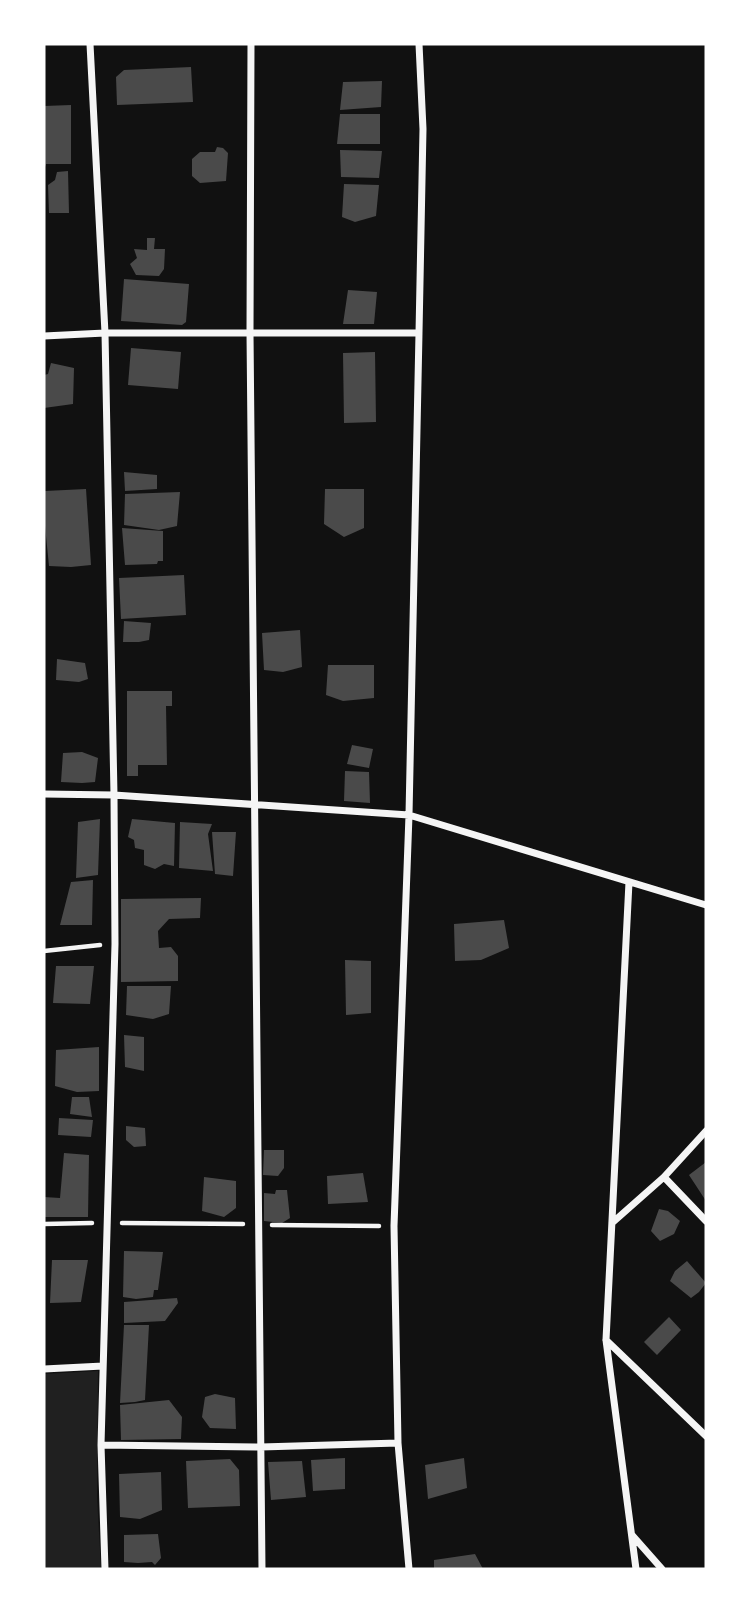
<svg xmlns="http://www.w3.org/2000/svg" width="750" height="1613" viewBox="0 0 750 1613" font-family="Arial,sans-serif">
  <rect width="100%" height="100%" fill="#111"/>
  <path fill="#202020" d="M98,1371L97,1496L101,1569H44V1374Z"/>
  <path fill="#4a4a4a" d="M191,67L193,102L117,105L116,77L124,70Z
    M382,81L381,107L340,110L343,82Z
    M71,105V164H46L44,170V106Z
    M340,114H380V144H337Z
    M217,147L223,148L228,153L226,181L200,183L192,176V159L200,152H215Z
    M340,150L382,151L379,178L341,177Z
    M68,171L69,213H49L48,185L55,180L57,172Z
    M344,184L379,185L376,216L355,222L342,217Z
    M147,238H155L154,249H165L164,269L159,276L136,275L130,264L137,258L134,249L147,250Z
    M124,279L189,284L186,322L182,325L121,321Z
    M348,290L377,292L374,324H343Z
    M131,348L181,352L178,389L128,385Z
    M375,352L376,422L344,423L343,353Z
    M51,363L74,368L73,404L44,408V375L48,374Z
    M124,472L157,475V489L125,491Z
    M86,489L91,565L71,567L49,566L45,526V491Z
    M325,489H364V528L344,537L324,524Z
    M180,492L177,526L159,530L124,525L125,494Z
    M122,528L163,531V561H158L157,564L125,565Z
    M184,575L186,615L121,619L119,578Z
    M124,621L151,623L149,640L139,642H123Z
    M300,630L302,667L283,672L264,670L262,633Z
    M57,659L85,663L88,679L79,682L56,680Z
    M328,665H374V698L343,701L326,695Z
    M127,691H172V706H166L167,765H138V776H127Z
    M352,745L373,749L369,768L347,764Z
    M82,752L98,758L95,782L82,783L61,782L63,753Z
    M345,771L369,772L370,803L344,801Z
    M100,819L98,875L76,878L78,822Z
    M132,819L175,823L174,866L164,864L155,869L144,865V850L135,848L134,840L128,837Z
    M180,822L212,824L208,834L213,871L179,868Z
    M212,832H236L233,876L215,874Z
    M93,880L92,925H60L71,882Z
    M201,898L200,918L169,919L158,931L159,948L171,947L178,956V981L121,982V899Z
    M504,920L509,948L481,960L455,961L454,924Z
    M345,960L371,961V1013L346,1015Z
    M56,966H94L90,1004L53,1003Z
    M127,986H171L169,1014L153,1019L126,1015Z
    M124,1035L144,1037V1071L125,1067Z
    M99,1047V1091L77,1092L55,1086L56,1050Z
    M72,1097H89L92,1117L70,1114Z
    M59,1118L93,1120L91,1137L58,1135Z
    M126,1126L145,1128L146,1146L134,1147L126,1140Z
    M264,1150H284V1168L278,1176L263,1175Z
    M64,1153L89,1155L88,1217H44V1197L60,1198Z
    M706,1162V1201L689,1175Z
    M363,1173L368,1202L328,1204L327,1176Z
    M204,1177L236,1181V1208L224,1217L202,1211Z
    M276,1190H287L290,1218L282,1223L264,1221V1193L275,1194Z
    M659,1209L668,1211L680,1221L674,1234L660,1241L651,1231Z
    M124,1251L163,1252L158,1290H154L153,1297L136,1299L123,1297Z
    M52,1260H88L81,1302L50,1303Z
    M687,1261L706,1283L699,1292L691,1298L670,1281L675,1271Z
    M177,1298L178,1303L165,1321L124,1323V1302Z
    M669,1317L681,1330L657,1355L644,1342Z
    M124,1325H149L145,1400L135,1402L120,1403Z
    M215,1394L235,1398L236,1429L210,1428L202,1417L205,1397Z
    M169,1400L182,1417L181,1439L121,1440L120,1405Z
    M345,1458V1489L313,1491L311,1460Z
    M464,1458L467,1488L428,1499L425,1465Z
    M230,1459L239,1470L240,1506L188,1508L186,1461Z
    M302,1461L306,1497L271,1500L268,1462Z
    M161,1472L162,1510L140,1519L120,1517L119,1474Z
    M158,1534L161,1558L155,1565L152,1562L138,1563L124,1562V1535Z
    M475,1554L483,1569H434V1560Z"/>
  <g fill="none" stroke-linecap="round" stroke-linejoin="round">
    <path stroke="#f5f5f5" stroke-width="4.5" d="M44,951L100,945
      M122,1223L243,1224
      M44,1224L92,1223
      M272,1225L379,1226"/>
    <path stroke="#f5f5f5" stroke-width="7" d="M90,44L105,333L114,795L115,944L101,1445L105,1569
      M251,44L250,333L262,1569
      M44,336L105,333H419
      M44,794L114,795L409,815L706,905
      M629,882L606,1340L636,1569
      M664,1177L706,1221
      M612,1223L664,1177L706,1131
      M606,1340L706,1436
      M44,1369L103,1366
      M101,1445L261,1447L398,1443
      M632,1535L662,1569
      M409,1569L398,1443L394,1226L409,815L419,333L423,129L419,44"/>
  </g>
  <rect width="750" height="1613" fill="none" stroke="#ffffff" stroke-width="91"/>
</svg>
